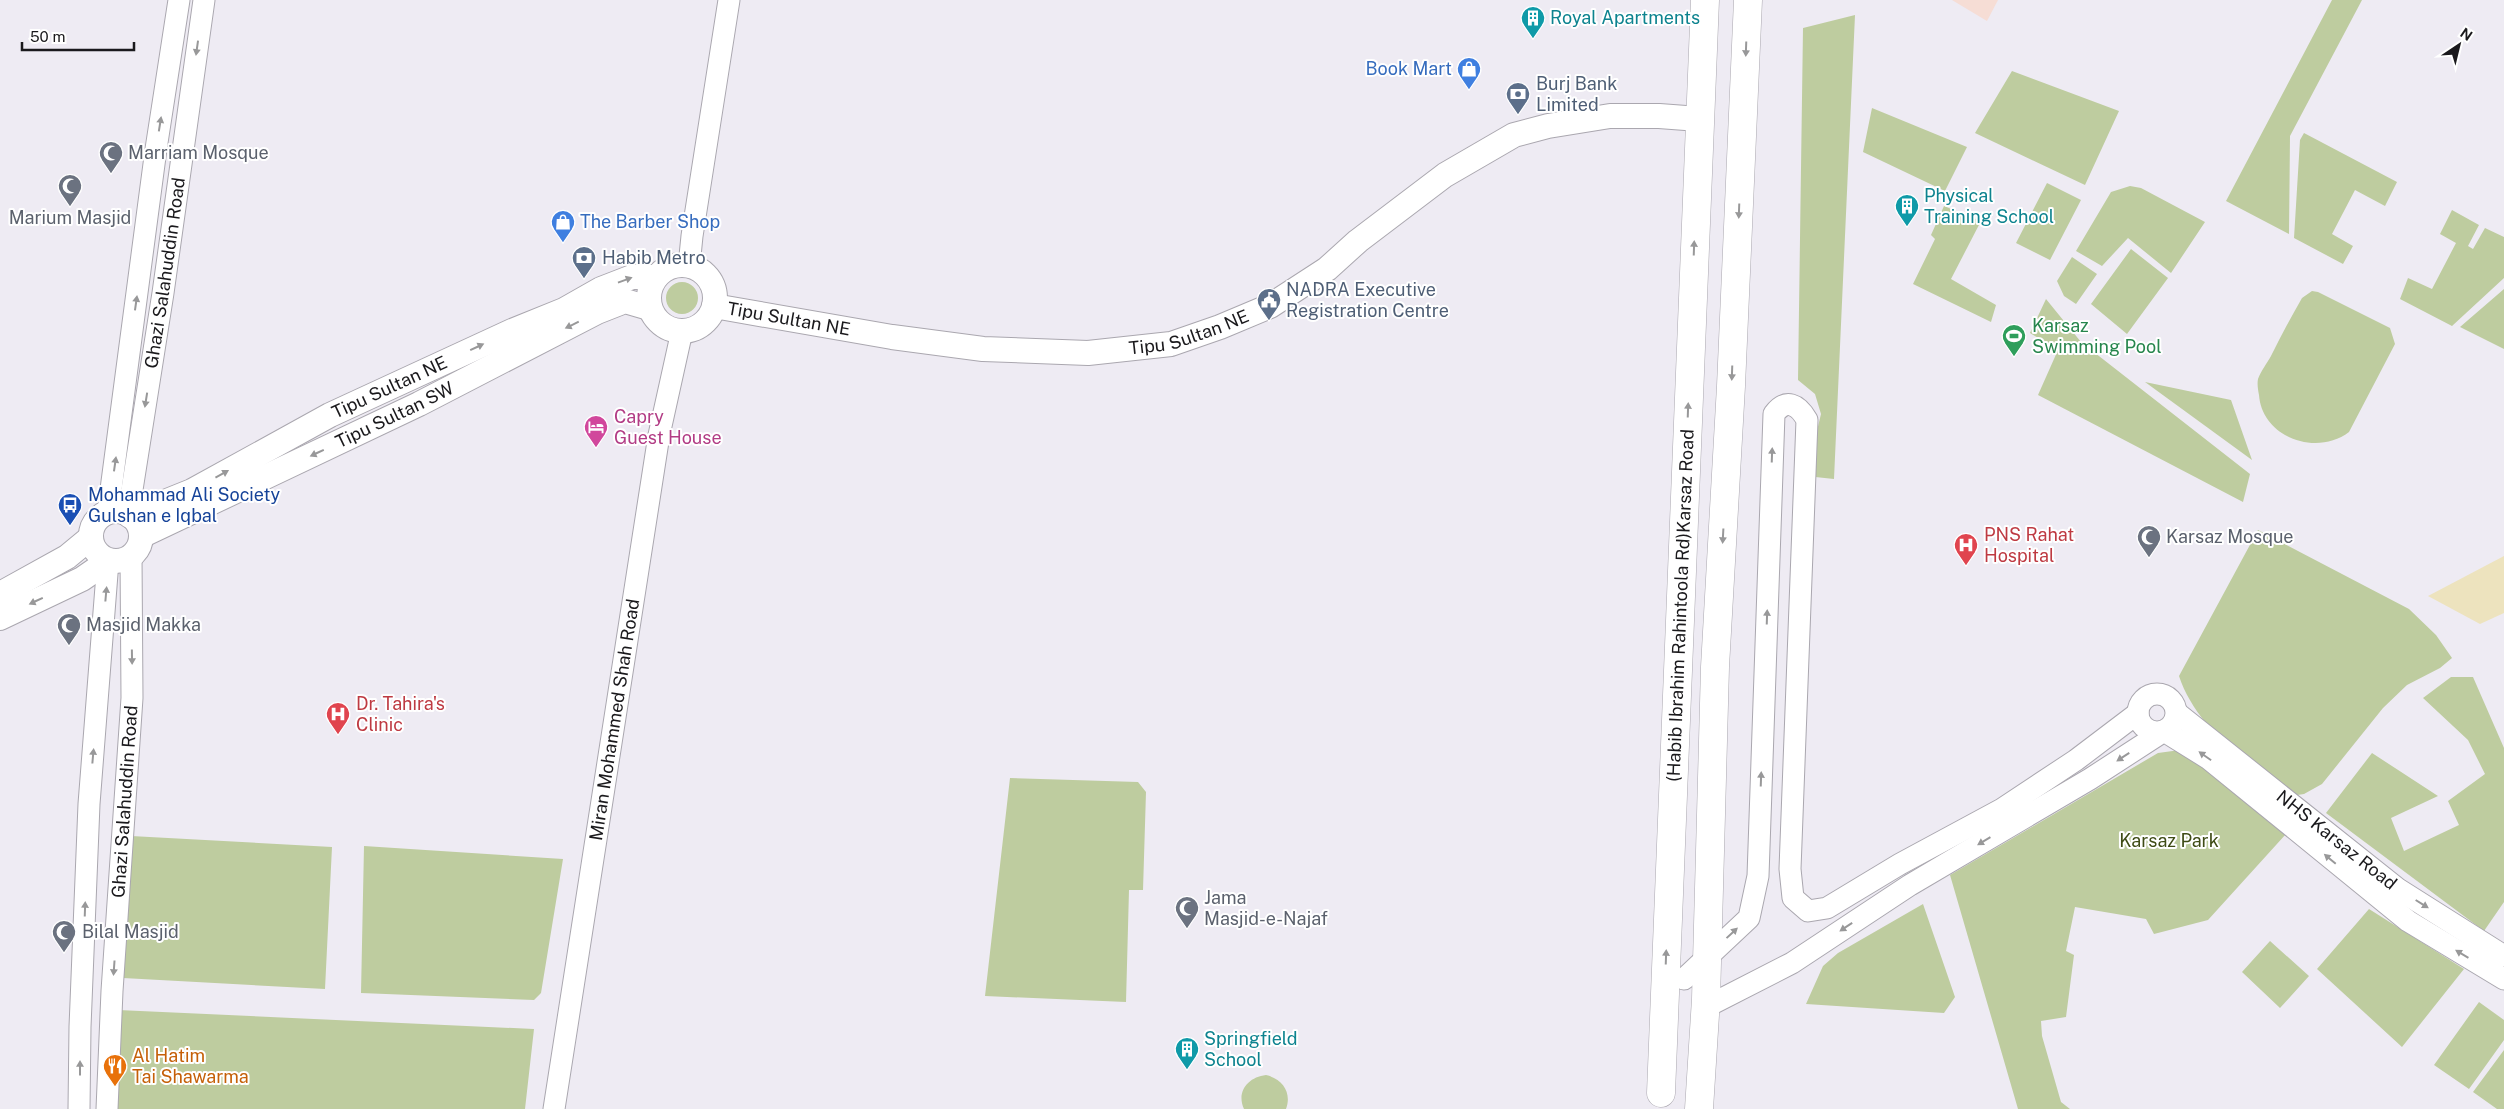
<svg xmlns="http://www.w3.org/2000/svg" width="2504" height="1109" viewBox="0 0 2504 1109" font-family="'Public Sans',sans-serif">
  <rect width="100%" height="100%" fill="#eeebf3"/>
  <path fill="#f6ddd5" d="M1952,0H1998L1987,21Z"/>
  <path fill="#becc9f" d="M2332,0H2362L2290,136L2289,234L2226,201Z
    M1855,15L1834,479L1806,476L1821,414L1815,394L1798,380L1803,28Z
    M2012,71L2119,111L2085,185L1975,133Z
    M1872,108L1967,147L1945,191L1863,152Z
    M2304,133L2397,182L2385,206L2355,190L2332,234L2353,246L2343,264L2294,238L2300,140Z
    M2047,183L2081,200L2050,260L2016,243Z
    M2130,186L2141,188L2205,222L2171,273L2128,238L2102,266L2076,251L2111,192Z
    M1944,206L1981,221L1951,279L1996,305L1991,322L1913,284L1935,239L1931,235Z
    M2452,210L2479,225L2468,246L2473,249L2485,228L2504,237V278L2452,326L2400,299L2408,278L2432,289L2456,243L2440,234Z
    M2131,249L2168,278L2127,334L2091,304Z
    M2072,257L2097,274L2076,304L2064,296L2057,281Z
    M666 298a16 16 0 1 1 32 0a16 16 0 1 1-32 0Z
    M2504,289V349L2460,327Z
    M2312,291L2318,292L2390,328L2395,344L2349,432C2316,457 2262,437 2259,395C2258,390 2257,384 2258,379C2261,371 2267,363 2271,356C2281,336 2291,317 2302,298Z
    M2046,299L2081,342L2250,474L2243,502L2038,395L2058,350L2030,333Z
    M2145,382L2231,400L2252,460Z
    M2258,530L2409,609L2436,635L2452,658L2440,668L2407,685L2383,708L2322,784L2304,794L2284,797C2246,764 2195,725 2179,676Z
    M2451,677H2473L2504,748V902L2484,931L2326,813L2372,753L2438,796L2391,818L2404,851L2459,825L2448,801L2485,774L2468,740L2423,698Z
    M2180,750L2199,756L2286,834L2208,920L2154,934L2146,919L2075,907L2066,951L2074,955L2066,1017L2041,1021L2042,1036L2061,1102L2070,1109H2018L1950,875L2158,753Z
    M1010,778L1138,782L1146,792L1143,890H1129L1126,1002L985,996Z
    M131,836L332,847L325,989L123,978Z
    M364,846L563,859L541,993L534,1000L361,993Z
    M1923,904L1955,997L1944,1013L1806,1004L1823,966L1838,953Z
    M2369,909L2464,969L2402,1047L2317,969Z
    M2270,941L2309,976L2280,1008L2242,972Z
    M2479,1002L2504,1020V1040L2469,1089L2434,1065Z
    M118,1010L534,1029L525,1109H111Z
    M2504,1050V1109H2497L2473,1092Z
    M1266,1075C1283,1079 1292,1093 1286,1109H1244C1236,1092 1248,1077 1266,1075Z"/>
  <path fill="#ede3be" d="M2504,556V613L2480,624L2428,596Z"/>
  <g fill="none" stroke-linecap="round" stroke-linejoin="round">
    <g stroke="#aaa7af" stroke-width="23">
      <g id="tertiary">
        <path d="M689,266L692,236L729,0"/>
        <path d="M108,512L156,149L179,0"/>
        <path id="s1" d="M128,515L163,293L204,0"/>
        <circle cx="2157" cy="713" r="19"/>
        <path id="s2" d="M2177,713L2398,889L2504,956"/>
        <path d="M1684,979L1749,918L1758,876L1774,414C1786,398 1798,404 1807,420L1790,869L1793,898L1808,911L1827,908L1900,864L2002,809L2076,760L2138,713"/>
        <path d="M1706,1007L1792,963L1910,885L2090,779L2164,731L2209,759L2408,921L2504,979"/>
        <path d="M79,1109L80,1027L89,804L108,561"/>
        <path id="s3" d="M107,1109L112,991L132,698L131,556"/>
        <path id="s4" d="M554,1109L659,435L682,331"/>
      </g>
    </g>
    <g stroke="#aaa7af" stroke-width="26">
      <g id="secondary">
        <circle cx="682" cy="298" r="33"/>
        <path id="s5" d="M714,306L892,337L983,349L1088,353L1171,344L1220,327L1270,306L1327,269L1358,241L1445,175L1514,135L1548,126L1610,116H1659L1699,119"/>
        <circle cx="116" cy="536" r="25"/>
        <path id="s6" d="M130,516L192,491L330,415L512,331L564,310L601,289L632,277H656"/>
        <path id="s7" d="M141,536L419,404L597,312L625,301L649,308"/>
        <path d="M0,594L67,557L90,538"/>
        <path d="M0,618L82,579L108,561"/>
      </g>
    </g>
    <g stroke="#aaa7af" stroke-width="29">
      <g id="trunk">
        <path id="s8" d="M1661,1093L1705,0"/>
        <path d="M1699,1109L1706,999L1715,667L1731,386L1748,0"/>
      </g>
    </g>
    <use href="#tertiary" stroke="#fff" stroke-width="21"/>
    <use href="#secondary" stroke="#fff" stroke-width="24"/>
    <use href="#trunk" stroke="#fff" stroke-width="28"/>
  </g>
  <defs><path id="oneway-solid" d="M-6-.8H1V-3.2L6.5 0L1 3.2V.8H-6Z" transform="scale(1.25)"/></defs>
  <g fill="#989899">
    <use href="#oneway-solid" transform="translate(197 48) rotate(98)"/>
    <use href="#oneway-solid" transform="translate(1746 49) rotate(92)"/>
    <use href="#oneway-solid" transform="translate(160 124) rotate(-81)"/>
    <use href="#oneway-solid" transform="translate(1739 211) rotate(92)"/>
    <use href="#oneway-solid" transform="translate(1694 248) rotate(-88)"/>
    <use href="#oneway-solid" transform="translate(625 280) rotate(-20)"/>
    <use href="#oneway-solid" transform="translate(136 303) rotate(-82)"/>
    <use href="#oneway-solid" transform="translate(572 325) rotate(154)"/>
    <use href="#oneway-solid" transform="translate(477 347) rotate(-25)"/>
    <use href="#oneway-solid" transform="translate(1732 373) rotate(92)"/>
    <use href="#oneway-solid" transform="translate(146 400) rotate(99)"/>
    <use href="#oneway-solid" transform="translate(1688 410) rotate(-88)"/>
    <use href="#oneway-solid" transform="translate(317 453) rotate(155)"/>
    <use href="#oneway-solid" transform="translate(1772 455) rotate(-88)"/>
    <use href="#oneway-solid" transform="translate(115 464) rotate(-82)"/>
    <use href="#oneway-solid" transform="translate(222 474) rotate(-29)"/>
    <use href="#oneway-solid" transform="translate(1723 536) rotate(93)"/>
    <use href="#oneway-solid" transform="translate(106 594) rotate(-85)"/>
    <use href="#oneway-solid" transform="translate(36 601) rotate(155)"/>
    <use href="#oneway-solid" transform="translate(1767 617) rotate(-88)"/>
    <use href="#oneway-solid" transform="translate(132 657) rotate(89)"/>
    <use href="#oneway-solid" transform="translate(93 756) rotate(-85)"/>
    <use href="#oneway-solid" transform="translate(2205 756) rotate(-145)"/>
    <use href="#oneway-solid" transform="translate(2123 757) rotate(147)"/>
    <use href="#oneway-solid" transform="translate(1761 779) rotate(-88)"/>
    <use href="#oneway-solid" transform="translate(1984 841) rotate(149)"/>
    <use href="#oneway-solid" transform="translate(2330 859) rotate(-140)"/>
    <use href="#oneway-solid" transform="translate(2422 904) rotate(32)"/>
    <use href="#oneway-solid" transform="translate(85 909) rotate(-88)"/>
    <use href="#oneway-solid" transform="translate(1846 927) rotate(146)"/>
    <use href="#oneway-solid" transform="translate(1732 933) rotate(-43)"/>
    <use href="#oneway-solid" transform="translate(2462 954) rotate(-149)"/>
    <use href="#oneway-solid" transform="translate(1666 957) rotate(-88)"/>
    <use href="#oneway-solid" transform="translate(114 968) rotate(94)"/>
    <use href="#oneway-solid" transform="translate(80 1068) rotate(-90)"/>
  </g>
  <defs>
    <g id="building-pin" transform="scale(1.25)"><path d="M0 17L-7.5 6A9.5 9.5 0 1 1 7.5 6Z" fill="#0f9aa8" stroke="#fff"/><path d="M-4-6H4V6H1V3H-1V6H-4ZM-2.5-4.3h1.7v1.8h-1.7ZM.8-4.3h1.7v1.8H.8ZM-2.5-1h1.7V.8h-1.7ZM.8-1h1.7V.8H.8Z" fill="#fff"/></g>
    <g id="shop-pin" transform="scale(1.25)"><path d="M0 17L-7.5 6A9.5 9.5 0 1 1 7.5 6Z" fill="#3f7fe0" stroke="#fff"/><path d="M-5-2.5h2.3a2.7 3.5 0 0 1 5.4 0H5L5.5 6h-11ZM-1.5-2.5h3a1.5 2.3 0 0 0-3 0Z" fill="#fff"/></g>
    <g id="bank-pin" transform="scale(1.25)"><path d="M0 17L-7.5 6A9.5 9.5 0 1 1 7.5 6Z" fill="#5c6f8a" stroke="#fff"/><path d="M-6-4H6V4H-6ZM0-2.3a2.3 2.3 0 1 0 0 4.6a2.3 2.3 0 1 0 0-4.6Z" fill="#fff"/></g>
    <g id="mosque-pin" transform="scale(1.25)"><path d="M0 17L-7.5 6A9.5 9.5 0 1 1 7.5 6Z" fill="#6b7280" stroke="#fff"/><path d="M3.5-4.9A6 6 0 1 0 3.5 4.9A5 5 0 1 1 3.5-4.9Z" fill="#fff"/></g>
    <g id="civic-pin" transform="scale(1.25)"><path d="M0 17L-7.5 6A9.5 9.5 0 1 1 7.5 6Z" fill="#5c6f8a" stroke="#fff"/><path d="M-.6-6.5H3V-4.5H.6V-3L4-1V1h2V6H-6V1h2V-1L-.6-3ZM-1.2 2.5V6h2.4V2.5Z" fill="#fff"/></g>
    <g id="stadium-pin" transform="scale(1.25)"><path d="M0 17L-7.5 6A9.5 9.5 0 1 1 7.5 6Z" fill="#2e9e5b" stroke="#fff"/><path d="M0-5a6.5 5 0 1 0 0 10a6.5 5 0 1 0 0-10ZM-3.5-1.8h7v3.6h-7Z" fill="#fff"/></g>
    <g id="hotel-pin" transform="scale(1.25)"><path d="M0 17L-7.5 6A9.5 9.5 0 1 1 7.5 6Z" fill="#d1479c" stroke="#fff"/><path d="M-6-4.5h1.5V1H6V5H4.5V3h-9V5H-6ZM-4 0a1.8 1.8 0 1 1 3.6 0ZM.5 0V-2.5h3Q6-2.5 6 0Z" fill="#fff"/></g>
    <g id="bus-pin" transform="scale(1.25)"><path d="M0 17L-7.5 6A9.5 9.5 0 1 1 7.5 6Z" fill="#1a4fb4" stroke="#fff"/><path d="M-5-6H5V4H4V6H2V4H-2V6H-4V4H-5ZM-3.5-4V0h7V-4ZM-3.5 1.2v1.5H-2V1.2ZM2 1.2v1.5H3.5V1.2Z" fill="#fff"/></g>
    <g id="hospital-pin" transform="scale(1.25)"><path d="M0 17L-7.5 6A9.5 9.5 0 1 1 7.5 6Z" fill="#e0444e" stroke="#fff"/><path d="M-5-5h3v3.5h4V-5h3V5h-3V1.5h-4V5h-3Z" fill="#fff"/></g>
    <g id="restaurant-pin" transform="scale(1.25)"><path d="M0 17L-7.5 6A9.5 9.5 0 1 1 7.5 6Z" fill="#e8710a" stroke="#fff"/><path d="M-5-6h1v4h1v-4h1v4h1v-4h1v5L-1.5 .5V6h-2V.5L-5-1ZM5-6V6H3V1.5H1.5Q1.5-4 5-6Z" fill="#fff"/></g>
  </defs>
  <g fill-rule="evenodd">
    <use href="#building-pin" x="1533" y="18"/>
    <use href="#shop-pin" x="1469" y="69"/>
    <use href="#bank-pin" x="1518" y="94"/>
    <use href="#mosque-pin" x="111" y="153"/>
    <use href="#mosque-pin" x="70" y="186"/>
    <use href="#building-pin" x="1907" y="206"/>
    <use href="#shop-pin" x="563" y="222"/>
    <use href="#bank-pin" x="584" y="258"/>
    <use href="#civic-pin" x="1269" y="300"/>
    <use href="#stadium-pin" x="2014" y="336"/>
    <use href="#hotel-pin" x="596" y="427"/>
    <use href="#bus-pin" x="70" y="505"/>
    <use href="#mosque-pin" x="2149" y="537"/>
    <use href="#hospital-pin" x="1966" y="545"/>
    <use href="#mosque-pin" x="69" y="625"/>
    <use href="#hospital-pin" x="338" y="714"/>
    <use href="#mosque-pin" x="1187" y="908"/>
    <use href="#mosque-pin" x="64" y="932"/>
    <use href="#building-pin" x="1187" y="1049"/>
    <use href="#restaurant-pin" x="115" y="1066"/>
  </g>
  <g text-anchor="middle" stroke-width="4" stroke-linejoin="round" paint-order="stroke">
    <g font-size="18" fill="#0d838f" stroke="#fff" text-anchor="start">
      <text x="1550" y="24">Royal Apartments</text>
      <text x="1924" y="202">Physical<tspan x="1924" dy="21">Training School</tspan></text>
      <text x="1204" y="1045">Springfield<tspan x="1204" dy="21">School</tspan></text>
    </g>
    <g font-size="18" fill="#366cbe" stroke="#fff" text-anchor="end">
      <text x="1452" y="75">Book Mart</text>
      <text x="580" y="228" text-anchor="start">The Barber Shop</text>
    </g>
    <g font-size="18" fill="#4e5e75" stroke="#fff" text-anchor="start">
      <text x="1536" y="90">Burj Bank<tspan x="1536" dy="21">Limited</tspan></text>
      <text x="602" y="264">Habib Metro</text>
      <text x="1286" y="296">NADRA Executive<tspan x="1286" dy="21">Registration Centre</tspan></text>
    </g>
    <g font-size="18" fill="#5b616d" stroke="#fff" text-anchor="start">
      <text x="128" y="159">Marriam Mosque</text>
      <text x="70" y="224" text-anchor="middle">Marium Masjid</text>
      <text x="2166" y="543">Karsaz Mosque</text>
      <text x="86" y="631">Masjid Makka</text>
      <text x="1204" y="904">Jama<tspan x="1204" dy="21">Masjid-e-Najaf</tspan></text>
      <text x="82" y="938">Bilal Masjid</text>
    </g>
    <g font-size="18" fill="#1a191c" stroke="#fff">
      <text dy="6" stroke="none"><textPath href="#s1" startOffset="245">Ghazi Salahuddin Road</textPath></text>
      <text dy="6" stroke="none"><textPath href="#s5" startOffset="76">Tipu Sultan NE</textPath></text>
      <text dy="6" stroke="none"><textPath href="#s5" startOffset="481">Tipu Sultan NE</textPath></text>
      <text dy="6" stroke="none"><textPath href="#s6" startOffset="290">Tipu Sultan NE</textPath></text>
      <text dy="6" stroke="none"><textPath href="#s7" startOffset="281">Tipu Sultan SW</textPath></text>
      <text dy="6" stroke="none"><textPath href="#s8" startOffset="488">(Habib Ibrahim Rahintoola Rd)Karsaz Road</textPath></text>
      <text dy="6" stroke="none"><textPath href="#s4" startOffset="394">Miran Mohammed Shah Road</textPath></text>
      <text dy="6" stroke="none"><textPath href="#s3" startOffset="308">Ghazi Salahuddin Road</textPath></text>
      <text dy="6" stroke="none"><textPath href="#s2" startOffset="204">NHS Karsaz Road</textPath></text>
    </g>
    <g font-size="18" fill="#27864d" stroke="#fff" text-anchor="start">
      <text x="2032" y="332">Karsaz<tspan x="2032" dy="21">Swimming Pool</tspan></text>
    </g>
    <g font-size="18" fill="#b23c85" stroke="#fff" text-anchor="start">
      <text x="614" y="423">Capry<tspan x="614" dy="21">Guest House</tspan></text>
    </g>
    <g font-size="18" fill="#164399" stroke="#fff" text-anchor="start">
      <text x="88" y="501">Mohammad Ali Society<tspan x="88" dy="21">Gulshan e Iqbal</tspan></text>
    </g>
    <g font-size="18" fill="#be3a42" stroke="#fff" text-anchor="start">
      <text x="1984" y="541">PNS Rahat<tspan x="1984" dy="21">Hospital</tspan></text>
      <text x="356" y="710">Dr. Tahira's<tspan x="356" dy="21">Clinic</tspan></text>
    </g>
    <g font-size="18" fill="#3e4b15" stroke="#fff">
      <text x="2169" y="847">Karsaz Park</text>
    </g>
    <g font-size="18" fill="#c56008" stroke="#fff" text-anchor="start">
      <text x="132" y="1062">Al Hatim<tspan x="132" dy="21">Tai Shawarma</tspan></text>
    </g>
  </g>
  <g transform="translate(2459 45) rotate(35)" stroke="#ffffff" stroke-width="4" paint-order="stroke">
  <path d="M0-4L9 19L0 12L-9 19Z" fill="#1a191c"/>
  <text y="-8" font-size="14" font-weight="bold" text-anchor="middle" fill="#1a191c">N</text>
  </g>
  <path d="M22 42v8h112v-8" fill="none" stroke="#1a191c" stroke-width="2.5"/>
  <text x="30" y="42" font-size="15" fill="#1a191c" stroke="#ffffff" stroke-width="4" paint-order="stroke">50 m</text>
</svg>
